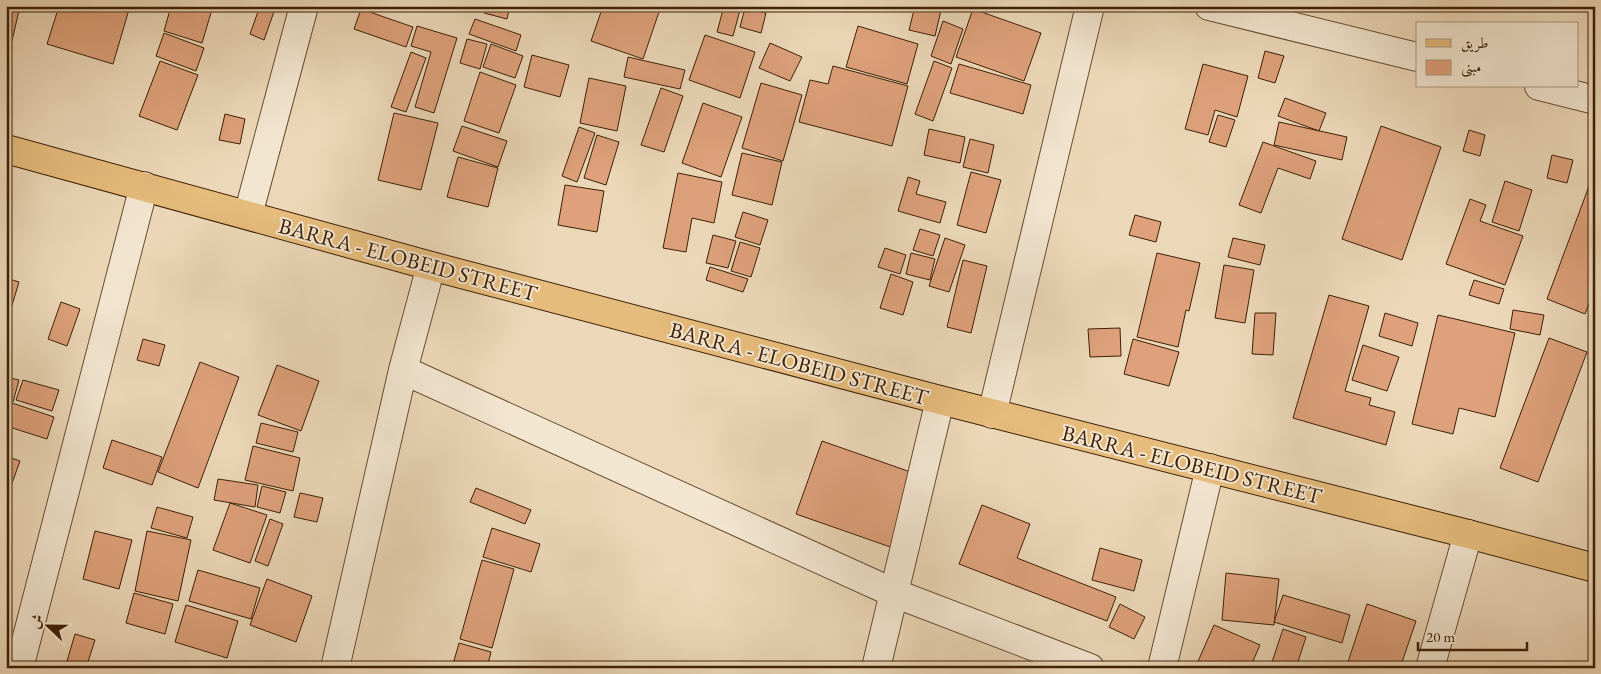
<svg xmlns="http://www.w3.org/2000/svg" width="1601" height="674" viewBox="0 0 1601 674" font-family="'EB Garamond',Amiri,serif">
  <rect width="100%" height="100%" fill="#ecd8b8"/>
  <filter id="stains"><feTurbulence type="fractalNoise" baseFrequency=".004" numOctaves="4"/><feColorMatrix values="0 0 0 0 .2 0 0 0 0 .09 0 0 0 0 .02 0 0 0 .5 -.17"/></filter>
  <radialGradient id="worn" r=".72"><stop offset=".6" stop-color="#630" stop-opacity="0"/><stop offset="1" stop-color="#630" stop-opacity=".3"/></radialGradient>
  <path fill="#dea17b" stroke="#3d2006" d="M6,6H20L6,67Z
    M59,6H130L113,64L47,44Z
    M171,6H213L202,43L164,31Z
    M260,6H276L264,40L250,34Z
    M486,6H510L507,19L484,13Z
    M603,6H661L643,59L591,41Z
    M724,6L740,10L733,36L717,32Z
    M915,6H942L935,36L909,30Z
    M745,8L766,13L761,33L740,27Z
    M361,9L413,27L406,47L354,29Z
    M973,9L1041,33L1024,81L956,57Z
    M475,19L521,35L516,51L469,34Z
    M943,21L963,29L951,64L931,56Z
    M417,26L457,38L434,113L415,107L431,52L411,46Z
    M858,26L918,44L907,84L846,67Z
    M164,33L204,48L196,71L156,56Z
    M705,35L755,52L740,98L689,80Z
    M467,39L487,44L480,69L460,63Z
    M770,43L802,57L790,81L759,68Z
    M491,44L523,56L515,78L483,67Z
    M1265,51L1284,56L1275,83L1258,78Z
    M411,52L426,58L406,112L391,107Z
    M532,55L569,65L560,97L524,87Z
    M628,57L685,70L680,89L624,77Z
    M160,61L198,75L177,130L139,116Z
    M934,61L952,68L933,121L915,114Z
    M959,64L1031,85L1023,114L950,93Z
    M1203,64L1248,76L1237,117L1215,110L1208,135L1185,129Z
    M833,66L908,86L892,146L799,122L810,80L828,84Z
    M480,72L516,85L499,133L464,121Z
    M589,78L626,86L617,131L580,123Z
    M761,83L802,95L783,161L742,148Z
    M661,88L683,96L664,152L641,145Z
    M1285,98L1326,113L1319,131L1278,116Z
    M703,103L742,117L721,177L682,163Z
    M394,113L438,123L421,190L378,180Z
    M225,114L245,119L240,144L219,140Z
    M1218,115L1235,120L1226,147L1209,142Z
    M1279,122L1347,137L1342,160L1274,145Z
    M462,126L507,141L498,167L453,151Z
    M1381,126L1441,147L1402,260L1342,239Z
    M579,127L595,133L577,182L562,176Z
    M929,129L965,137L960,163L924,155Z
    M1469,130L1485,135L1480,156L1463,151Z
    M597,135L619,142L606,185L584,178Z
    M970,139L994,145L988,173L963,167Z
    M1263,142L1316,161L1310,179L1278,168L1261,213L1239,205Z
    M742,153L782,162L772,205L732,195Z
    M1552,155L1573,160L1567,183L1547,178Z
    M458,157L498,168L488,207L447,197Z
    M1595,170V288L1585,314L1547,299Z
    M971,172L1001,180L986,233L957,225Z
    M678,173L722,182L714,223L692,218L686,252L663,248Z
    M908,177L920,181L916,194L946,202L940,223L898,211Z
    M1505,181L1532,190L1519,231L1492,222Z
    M565,185L604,191L597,232L558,225Z
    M1470,199L1486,205L1480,221L1523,236L1505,285L1446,264Z
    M743,212L768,220L760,245L735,237Z
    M1135,215L1161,222L1156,242L1129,235Z
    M920,229L940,235L933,256L913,250Z
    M713,235L736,241L728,268L706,263Z
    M945,238L965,245L949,292L929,286Z
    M1233,238L1265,245L1260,265L1228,257Z
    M740,242L760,248L751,277L731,271Z
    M885,248L906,255L900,274L878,267Z
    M911,253L935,259L930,280L906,274Z
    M1157,253L1200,263L1189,311L1186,310L1178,347L1137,337Z
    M963,260L987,266L971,333L947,327Z
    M1224,265L1254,270L1245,323L1215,318Z
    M710,267L748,279L743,292L706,280Z
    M891,274L913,282L903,315L880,308Z
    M6,278L19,282L7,322H6Z
    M1474,280L1504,289L1499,304L1469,295Z
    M1329,295L1369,306L1345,391L1371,398L1369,405L1395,412L1386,445L1293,418Z
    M61,302L80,309L67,346L48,339Z
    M1595,308V327L1589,325Z
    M1513,310L1544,315L1540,335L1510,329Z
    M1255,313H1276L1273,355L1252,354Z
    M1385,313L1418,323L1412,346L1379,336Z
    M1438,315L1515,333L1495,417L1459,408L1453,434L1412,424Z
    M1120,328L1121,356L1090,357L1088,329Z
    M1549,338L1587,352L1538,482L1500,468Z
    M143,339L165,345L159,366L137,360Z
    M1133,339L1179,352L1169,386L1124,374Z
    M1363,345L1399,357L1387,391L1352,380Z
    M200,362L239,377L198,488L158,472Z
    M277,365L319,381L301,431L258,415Z
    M6,377L19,380L13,402L6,400Z
    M23,380L59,390L52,411L16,400Z
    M6,401L54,417L47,439L6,426Z
    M261,423L298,432L293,452L256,443Z
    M112,440L162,457L152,485L103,468Z
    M822,441L922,476L896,549L796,514Z
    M253,446L300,458L293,491L245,480Z
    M6,456L20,461L11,486L6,485Z
    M218,479L258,485L255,507L214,500Z
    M262,486L286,492L280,513L257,507Z
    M476,488L531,510L525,524L470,502Z
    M300,493L323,498L317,522L294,517Z
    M230,503L267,515L250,563L213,550Z
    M982,505L1030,524L1017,558L1116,597L1107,621L959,564Z
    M157,507L193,517L187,538L151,528Z
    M270,519L283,524L268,566L255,561Z
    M492,528L540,544L531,572L483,557Z
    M95,531L132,540L119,589L83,579Z
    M147,531L191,540L178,601L135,591Z
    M1100,548L1142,560L1134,591L1092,580Z
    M482,560L514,569L492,648L460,639Z
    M198,570L260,588L251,619L189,601Z
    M1226,573L1279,579L1274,625L1222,620Z
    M267,579L312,596L296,642L250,625Z
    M134,593L173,604L165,634L126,623Z
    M1283,595L1350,615L1342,643L1274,622Z
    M1120,604L1145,617L1134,639L1109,627Z
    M1367,604L1416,621L1400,668H1346Z
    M186,605L238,621L227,658L175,642Z
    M1214,625L1260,645L1250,668H1201L1196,666Z
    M1283,629L1306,637L1296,668H1270Z
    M75,634L95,640L86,668H65Z
    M459,643L491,652L487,668H452Z"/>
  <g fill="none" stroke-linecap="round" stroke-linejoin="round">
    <g stroke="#694e32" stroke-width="30">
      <path id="minor" d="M1209,6L1417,57
        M1539,86L1595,100
        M248,215L304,6
        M403,370L894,593L1090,668
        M992,414L1090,6
        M19,668L144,186
        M335,668L403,370L431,266
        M876,668L940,400
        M1162,668L1210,468
        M1430,668L1468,534"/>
    </g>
    <g stroke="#3d2006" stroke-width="30">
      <path id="primary" d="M6,149L431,266L940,400L1468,534L1595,568"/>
    </g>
    <use href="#minor" stroke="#f3e6d1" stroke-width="28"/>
    <use href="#primary" stroke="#e6bc7c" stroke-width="28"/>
  </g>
  <g text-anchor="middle" stroke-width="4" stroke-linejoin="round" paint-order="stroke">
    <g font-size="22" fill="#3d2006" stroke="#f3e6d1">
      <text transform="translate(408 259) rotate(15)" y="8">BARRA - ELOBEID STREET</text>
      <text transform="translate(799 363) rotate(15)" y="8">BARRA - ELOBEID STREET</text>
      <text transform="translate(1192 464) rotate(14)" y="8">BARRA - ELOBEID STREET</text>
    </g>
  </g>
  <rect width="1601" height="674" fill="none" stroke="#ecd8b8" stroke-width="25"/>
  <rect x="8" y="8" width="1586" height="659" fill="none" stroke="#3d2006" stroke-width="2.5"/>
  <rect x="12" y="12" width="1576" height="649" fill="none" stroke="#3d2006"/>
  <rect x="1416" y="22" width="162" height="65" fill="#f3e6d1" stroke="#aa9780"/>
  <rect x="1426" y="39" width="25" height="8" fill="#e6bc7c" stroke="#aa9780"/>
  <text x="1461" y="48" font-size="15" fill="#3d2006">طريق</text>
  <rect x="1426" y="60" width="25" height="15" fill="#dea17b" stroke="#aa9780"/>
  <text x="1461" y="72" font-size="15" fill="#3d2006">مبنى</text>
  <g transform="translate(48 626) rotate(292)" stroke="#f3e6d1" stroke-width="4" paint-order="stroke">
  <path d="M0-4L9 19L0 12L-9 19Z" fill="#3d2006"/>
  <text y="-8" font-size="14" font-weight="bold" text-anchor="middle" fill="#3d2006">ش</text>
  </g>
  <path d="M1418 642v8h109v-8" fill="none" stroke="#3d2006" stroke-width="2.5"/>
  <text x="1426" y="642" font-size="15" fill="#3d2006" stroke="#f3e6d1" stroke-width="4" paint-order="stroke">20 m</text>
  <rect width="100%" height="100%" filter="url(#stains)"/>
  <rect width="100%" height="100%" fill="url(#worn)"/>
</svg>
